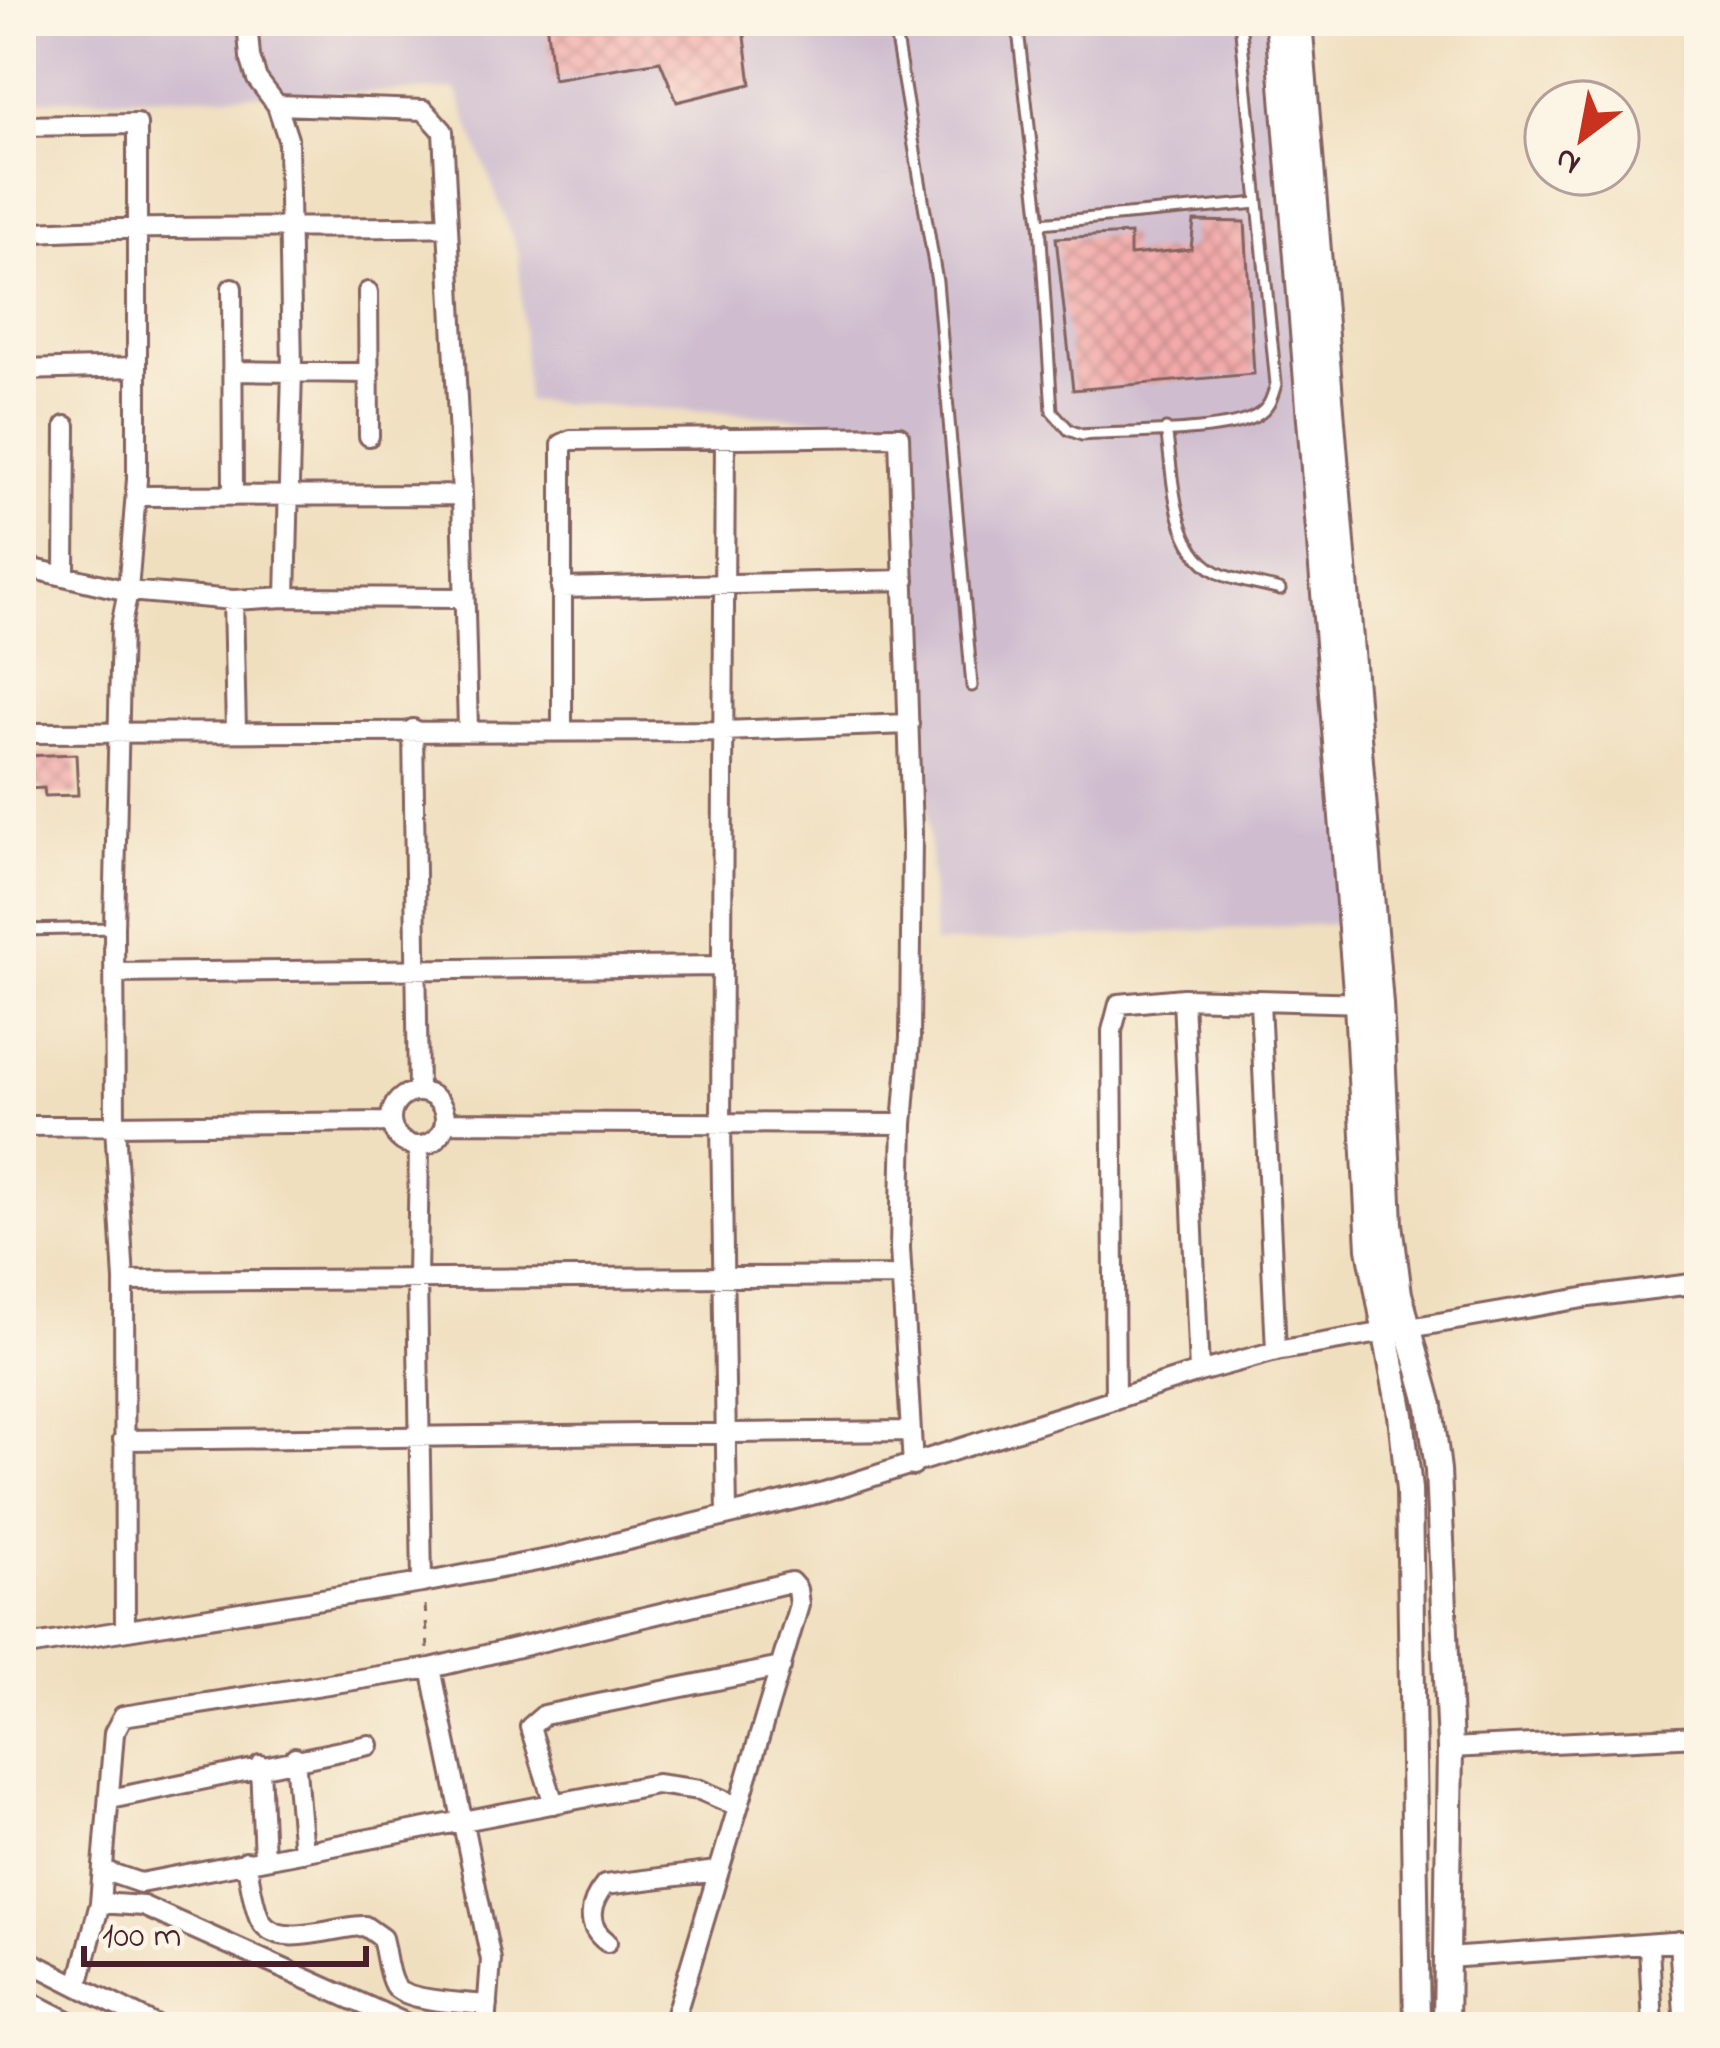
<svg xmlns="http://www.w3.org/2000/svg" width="1720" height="2048" viewBox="0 0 1720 2048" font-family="'Indie Flower',sans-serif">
  <defs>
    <pattern id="building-cross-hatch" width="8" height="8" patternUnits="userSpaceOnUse" patternTransform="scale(3)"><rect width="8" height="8" fill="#f3abaa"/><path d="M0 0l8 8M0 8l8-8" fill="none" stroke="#c78b8b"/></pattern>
  </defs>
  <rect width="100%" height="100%" fill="#fcf5e5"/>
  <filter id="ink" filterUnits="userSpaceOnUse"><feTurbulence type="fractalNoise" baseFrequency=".00833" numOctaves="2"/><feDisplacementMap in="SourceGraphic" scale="24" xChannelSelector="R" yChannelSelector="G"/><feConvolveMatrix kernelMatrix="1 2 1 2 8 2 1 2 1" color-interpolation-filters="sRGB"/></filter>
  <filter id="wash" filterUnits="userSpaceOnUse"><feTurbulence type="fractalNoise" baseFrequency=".004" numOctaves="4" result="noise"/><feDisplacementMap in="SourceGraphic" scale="48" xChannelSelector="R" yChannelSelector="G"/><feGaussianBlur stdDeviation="2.7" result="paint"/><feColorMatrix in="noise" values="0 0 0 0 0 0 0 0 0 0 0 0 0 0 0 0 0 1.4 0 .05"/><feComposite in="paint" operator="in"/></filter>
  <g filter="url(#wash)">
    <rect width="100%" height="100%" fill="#f0dfbf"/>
    <path fill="#cfbdcf" d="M21,21H1271L1357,923L934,944L910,424L526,401L519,255L456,90L21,100Z"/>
    <g id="blocks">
      <path fill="url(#building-cross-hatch)" d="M546,21H743L751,84L677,102L660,61L553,79Z
        M1194,221L1245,222L1254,374L1073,390L1056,238L1130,234V255L1191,249Z
        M76,754L78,795L45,796L44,788L26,789L25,782H21L24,756Z"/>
    </g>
  </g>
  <g filter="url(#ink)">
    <use href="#blocks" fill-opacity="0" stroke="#84625f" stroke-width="3"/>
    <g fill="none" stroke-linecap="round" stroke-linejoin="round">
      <g stroke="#84625f" stroke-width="15">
        <path id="lane" d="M893,21L937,282L972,686
          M1017,21L1040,223L1052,411L1069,430L1082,435C1122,432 1225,434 1256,416C1270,408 1272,397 1276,384L1240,21
          M893,23L918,21
          M1040,223L1258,203
          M1166,429C1174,476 1171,554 1223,575C1241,582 1261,585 1280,590
          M21,830L24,1033
          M24,930L114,928"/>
      </g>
      <g stroke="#84625f" stroke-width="24">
        <path id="street" d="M247,21L250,57L257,79L277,105L288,139L292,370L286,597
          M277,105L424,110L443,131L462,495L468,729
          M21,126L137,124V479L128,591L121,626L114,928L115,1125L124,1281L125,1629
          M21,233C163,224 305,230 448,226
          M232,288L233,496
          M368,292L369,436
          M21,370L137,367
          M232,371L369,373
          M725,437L721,1123L727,1514
          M136,496L462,495
          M21,566L128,591L233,600L286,597L463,598
          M65,574L66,426
          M561,588L905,580
          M233,600L236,731
          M413,729L418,1092
          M562,729V444L571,440L899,436L912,834L910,1038L903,1124L900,1248L913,1466
          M21,733L724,731L909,724
          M114,973L722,966
          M1183,998L1199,1372
          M1260,1001L1276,1351
          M391 1119a27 27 0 1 1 54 0a27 27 0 1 1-54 0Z
          M446,1122L903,1124
          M21,1126L391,1122
          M419,1147L417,1279L422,1583
          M124,1281L902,1276
          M1115,1399L1112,1031L1119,1004L1183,998L1366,1003
          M123,1440L911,1431
          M21,1647L422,1583L558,1557L824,1492L1199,1372L1276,1351L1589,1297L1699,1283
          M431,1668L491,1960L486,2027
          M1450,1748L1699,1736
          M295,1757L303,1852
          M260,1765L264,1858
          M110,1799L369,1745
          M554,1804L530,1727L544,1715L781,1667
          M246,1861C250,1879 252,1900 259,1917C274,1953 336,1925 365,1926L382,1938C386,1952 387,1973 394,1985C405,2002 468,2003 488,2005
          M105,1871L140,1883L656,1784L700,1790L737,1806
          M1679,1941L1685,2027
          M607,1942C585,1926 589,1904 605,1885L717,1871
          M1649,1946L1653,2027
          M21,1957L159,2027
          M1447,1958L1699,1940
          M78,1986L100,1903
          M21,1997L80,2027
          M414,2027L143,1906L100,1903L114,1733L123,1716L431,1668L791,1582L797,1589L799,1605L672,2027"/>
      </g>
      <g stroke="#84625f" stroke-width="30">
        <path id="secondary" d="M1278,21L1357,1003L1370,1248L1401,1415L1409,1490L1417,2027
          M1299,21L1380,1004L1390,1224L1399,1294L1430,1406L1438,1470L1450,1748L1446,2027"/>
      </g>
      <path stroke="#84625f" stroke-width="3" stroke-dasharray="9 9" stroke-linecap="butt" d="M425,1605L428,1649"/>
      <use href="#lane" stroke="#fff" stroke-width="9"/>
      <use href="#street" stroke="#fff" stroke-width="18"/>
      <use href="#secondary" stroke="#fff" stroke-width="24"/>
    </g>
  </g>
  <rect width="1720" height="2048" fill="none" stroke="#fcf5e5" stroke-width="72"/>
  <g transform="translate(1582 138) rotate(212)"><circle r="57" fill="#fcf5e5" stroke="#b59f9b" stroke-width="3"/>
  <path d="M0-9L21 45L0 30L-21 45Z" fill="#c8321e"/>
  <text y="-18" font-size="33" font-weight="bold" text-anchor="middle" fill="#4a1f2b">N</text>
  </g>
  <path d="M84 1946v18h282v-18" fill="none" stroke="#4a1f2b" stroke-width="6"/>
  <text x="102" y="1946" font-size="36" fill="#4a1f2b" stroke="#fcf5e5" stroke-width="9" paint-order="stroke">100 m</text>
</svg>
